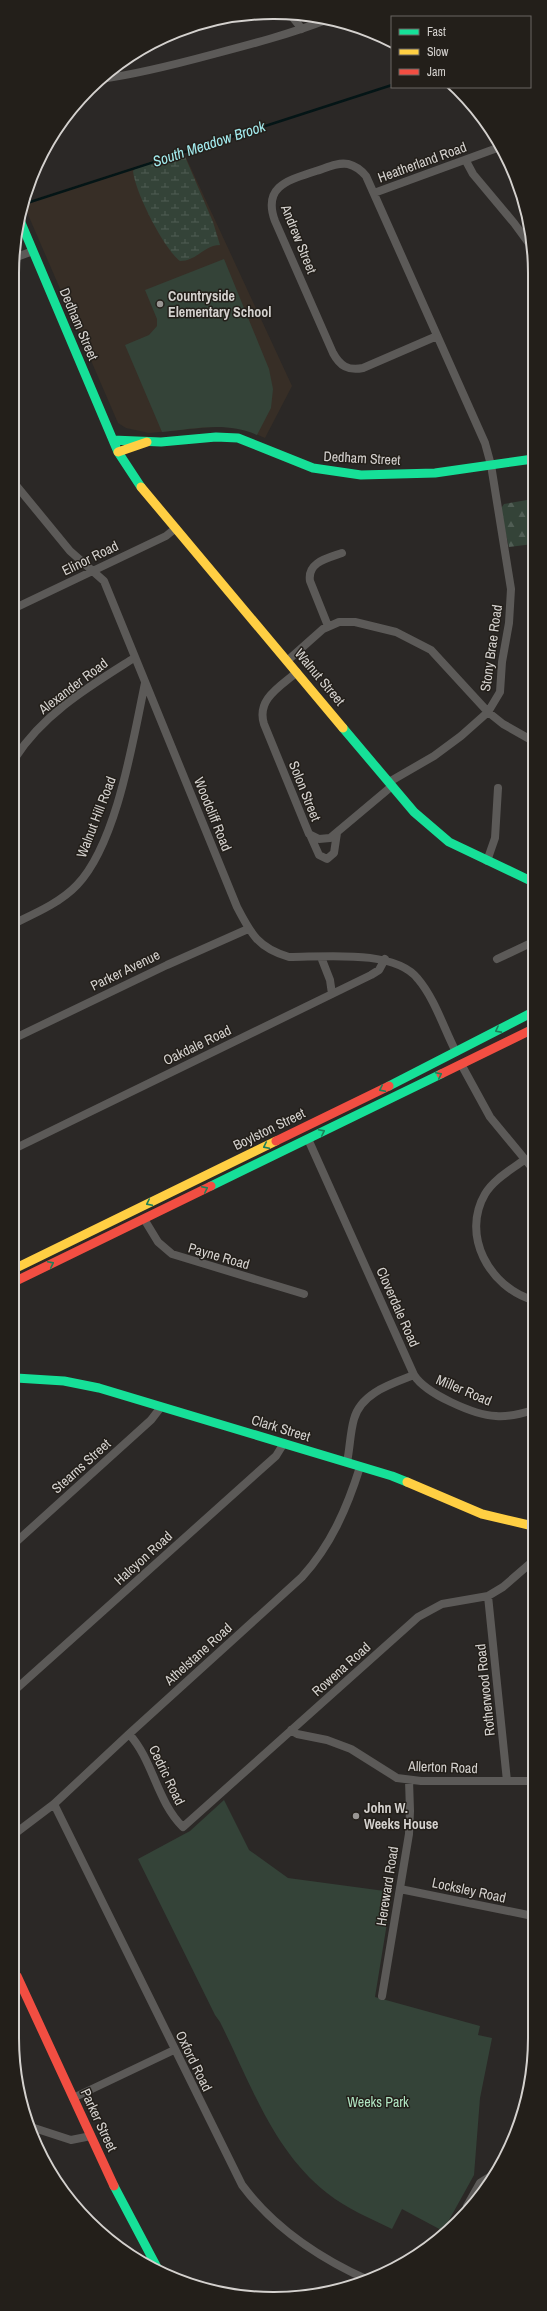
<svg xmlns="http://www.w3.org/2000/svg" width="547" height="2311" viewBox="0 0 547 2311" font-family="'Archivo Narrow',sans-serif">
  <defs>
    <pattern id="forest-firs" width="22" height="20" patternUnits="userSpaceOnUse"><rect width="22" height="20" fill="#344338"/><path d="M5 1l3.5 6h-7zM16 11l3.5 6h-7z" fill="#505d54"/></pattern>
    <pattern id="wetland-marsh" width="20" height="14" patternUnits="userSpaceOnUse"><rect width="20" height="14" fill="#344338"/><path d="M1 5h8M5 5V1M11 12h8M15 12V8" fill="none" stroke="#505d54"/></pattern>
  </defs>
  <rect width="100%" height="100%" fill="#2b2826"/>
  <path fill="#372e26" d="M183,151L292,386L265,438L244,429L223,426L149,433L126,428L118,423L23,203Z"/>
  <path fill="#344338" d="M224,259L269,369L273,389L271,408L257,435C227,421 194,429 162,432L125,345L149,335L157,326V319L145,290Z
    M224,1800L249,1850L288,1878L392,1892L375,1997L480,2026L478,2035L492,2038L480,2098L474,2175L443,2231L402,2209L392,2229C370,2218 347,2209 327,2193C273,2151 250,2082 220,2022L215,2015L138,1859L190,1831Z"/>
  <path fill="url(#forest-firs)" d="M533,499V544L509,547L500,510L504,504Z"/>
  <path fill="url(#wetland-marsh)" d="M179,151L183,152L213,222L220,245C204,245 197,261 180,261C164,249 135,192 133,171L137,167Z"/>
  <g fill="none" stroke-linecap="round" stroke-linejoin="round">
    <path stroke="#041516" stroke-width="2.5" d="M27,203L392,85"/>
    <path stroke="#5c5a58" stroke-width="8" d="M290,14L302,29
      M101,79C139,74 177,64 214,54C252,44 290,34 326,20
      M466,161L473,174L514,223L533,249
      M374,193L500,147
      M14,258L33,251
      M15,484L70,551L104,581L237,907C251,934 258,948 289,957C324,957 395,949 418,979C435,999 444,1029 456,1052
      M15,608L166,536L176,528
      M328,626L310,581C307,562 328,558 342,553
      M287,661L323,629L339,622H355L396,632L431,650L488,712L503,724L533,741
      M297,672C281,686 256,699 264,724L309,834L319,839L330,838L392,786
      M15,758C44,713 90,686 134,658
      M389,782L434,756L461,736L488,712L500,692L502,662L509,623L511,589L491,465L485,443L366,176C361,170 356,166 348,164C337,162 326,168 316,171C289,180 262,186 275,221L333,353C340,366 348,371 363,368L437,336
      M311,837L319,855L327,859L334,853L337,833
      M487,861L495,838L498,788
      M15,923C36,913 61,902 77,885C117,843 133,740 145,683
      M321,957L330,980L332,994
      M497,959L533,942
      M15,1038L167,965L248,929
      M461,1064L490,1117L533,1169
      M308,1139L414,1375C426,1394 474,1415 496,1416C508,1417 521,1414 533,1410
      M16,1148L371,975L379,970L385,959
      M524,1160C511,1170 494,1179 485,1194C461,1235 489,1287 533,1300
      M144,1219L158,1242L172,1254L304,1294
      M347,1462C350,1448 350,1433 354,1419C361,1393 391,1384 414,1375
      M16,1542L151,1420L161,1407
      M488,1596L507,1781
      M16,1689L276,1456L284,1443
      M291,1730L297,1734L327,1740L351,1749L397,1778L421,1781H533
      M129,1734C153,1760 157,1802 183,1827L418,1617L442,1604L488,1596L503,1587L533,1561
      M54,1804L242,2185C274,2228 319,2258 368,2280
      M17,1832L54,1804L129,1734L302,1577C331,1545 347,1508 360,1467
      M400,1889L533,1916
      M382,1996L409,1834L410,1811L409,1780
      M73,2098L174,2050
      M28,2126L71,2140L91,2136
      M467,2206L480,2183L496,2173"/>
    <path stroke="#16e098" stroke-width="9" d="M19,218L118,452L141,487
      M113,440L161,442L216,437L238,438L313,468L361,475L435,473L533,459
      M343,728L414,812L449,842L533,882
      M389,1086L533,1012
      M211,1186L441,1074
      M16,1378L64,1381L99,1388L392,1476L407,1482
      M114,2186L160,2273"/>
    <path stroke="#ffcf43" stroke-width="9" d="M118,452L147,442
      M141,487L343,728
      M16,1268L276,1141
      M407,1482L482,1514L533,1526"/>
    <path stroke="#f24e42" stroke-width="9" d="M441,1074L533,1029
      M276,1141L389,1086
      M16,1281L211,1186
      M17,1976L114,2186"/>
  </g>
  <defs><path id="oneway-chevron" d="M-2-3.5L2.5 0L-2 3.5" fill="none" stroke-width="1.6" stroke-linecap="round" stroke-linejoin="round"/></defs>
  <g stroke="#1c8059">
    <use href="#oneway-chevron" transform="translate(498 1030) rotate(152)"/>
    <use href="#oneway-chevron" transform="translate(439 1075) rotate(-26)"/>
    <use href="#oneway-chevron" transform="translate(382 1089) rotate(154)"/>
    <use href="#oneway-chevron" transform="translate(322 1132) rotate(-26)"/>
    <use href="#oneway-chevron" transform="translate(266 1146) rotate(154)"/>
    <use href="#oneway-chevron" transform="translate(205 1189) rotate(-26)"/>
    <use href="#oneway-chevron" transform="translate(149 1203) rotate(154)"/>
    <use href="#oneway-chevron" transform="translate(51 1264) rotate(-26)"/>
  </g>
  <g fill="#999693" stroke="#231f1a" stroke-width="1.5">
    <circle cx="160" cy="304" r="4"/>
    <circle cx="356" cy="1816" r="4"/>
  </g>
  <g text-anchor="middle" stroke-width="3" stroke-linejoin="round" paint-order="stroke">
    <g font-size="14" fill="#d4d1ce" stroke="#231f1a">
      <text transform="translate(422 162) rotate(-20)" y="5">Heatherland Road</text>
      <text transform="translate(299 239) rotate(68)" y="5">Andrew Street</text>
      <text transform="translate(79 324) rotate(67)" y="5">Dedham Street</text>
      <text transform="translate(362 458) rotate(3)" y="5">Dedham Street</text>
      <text transform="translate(90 558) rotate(-26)" y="5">Elinor Road</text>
      <text transform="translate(491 648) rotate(-82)" y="5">Stony Brae Road</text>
      <text transform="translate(320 677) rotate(50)" y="5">Walnut Street</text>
      <text transform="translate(73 686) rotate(-37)" y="5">Alexander Road</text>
      <text transform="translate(305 791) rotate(68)" y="5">Solon Street</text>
      <text transform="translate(213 814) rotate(68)" y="5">Woodcliff Road</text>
      <text transform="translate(96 817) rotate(-69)" y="5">Walnut Hill Road</text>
      <text transform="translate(125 970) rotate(-26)" y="5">Parker Avenue</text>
      <text transform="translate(197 1045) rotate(-26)" y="5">Oakdale Road</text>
      <text transform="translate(269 1129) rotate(-26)" y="5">Boylston Street</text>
      <text transform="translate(219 1256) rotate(16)" y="5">Payne Road</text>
      <text transform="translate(398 1307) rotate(66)" y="5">Cloverdale Road</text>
      <text transform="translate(464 1390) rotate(23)" y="5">Miller Road</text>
      <text transform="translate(281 1428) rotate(17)" y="5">Clark Street</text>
      <text transform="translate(81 1466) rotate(-42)" y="5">Stearns Street</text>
      <text transform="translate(143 1558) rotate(-42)" y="5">Halcyon Road</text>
      <text transform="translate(198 1654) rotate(-42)" y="5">Athelstane Road</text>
      <text transform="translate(341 1669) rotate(-42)" y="5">Rowena Road</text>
      <text transform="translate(485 1690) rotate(-96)" y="5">Rotherwood Road</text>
      <text transform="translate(443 1767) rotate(2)" y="5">Allerton Road</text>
      <text transform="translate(167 1775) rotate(64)" y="5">Cedric Road</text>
      <text transform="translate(387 1886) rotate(-81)" y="5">Hereward Road</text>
      <text transform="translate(469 1890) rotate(12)" y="5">Locksley Road</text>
      <text transform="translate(194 2061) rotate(64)" y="5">Oxford Road</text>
      <text transform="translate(99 2120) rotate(65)" y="5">Parker Street</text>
    </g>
    <g font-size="14" font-weight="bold" fill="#d4d1ce" stroke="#231f1a" text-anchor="start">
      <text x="168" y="301">Countryside<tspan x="168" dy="16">Elementary School</tspan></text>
      <text x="364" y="1813">John W.<tspan x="364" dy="16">Weeks House</tspan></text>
    </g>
    <g font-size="14" fill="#b0e5c2" stroke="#231f1a">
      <text x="378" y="2107">Weeks Park</text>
    </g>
    <g font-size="15" font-style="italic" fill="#a2eaed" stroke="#231f1a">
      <text transform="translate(209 144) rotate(-18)" y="5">South Meadow Brook</text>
    </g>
  </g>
  <path d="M0 0H547V2311H0ZM273 19H274A254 254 0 0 1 528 273V2038A254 254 0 0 1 274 2292H273A254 254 0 0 1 19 2038V273A254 254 0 0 1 273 19Z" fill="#231f1a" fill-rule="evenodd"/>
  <path fill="none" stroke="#d4d1ce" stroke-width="2" d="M273 19H274A254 254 0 0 1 528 273V2038A254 254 0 0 1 274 2292H273A254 254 0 0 1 19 2038V273A254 254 0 0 1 273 19Z"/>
  <rect x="391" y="16" width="140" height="72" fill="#231f1a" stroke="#6a6662"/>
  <rect x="399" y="29" width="20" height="6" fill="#16e098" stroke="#6a6662"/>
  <text x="427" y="36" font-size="12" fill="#d4d1ce">Fast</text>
  <rect x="399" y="49" width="20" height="6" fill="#ffcf43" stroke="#6a6662"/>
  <text x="427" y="56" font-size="12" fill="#d4d1ce">Slow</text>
  <rect x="399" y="69" width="20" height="6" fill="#f24e42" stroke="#6a6662"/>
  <text x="427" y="76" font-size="12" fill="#d4d1ce">Jam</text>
</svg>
